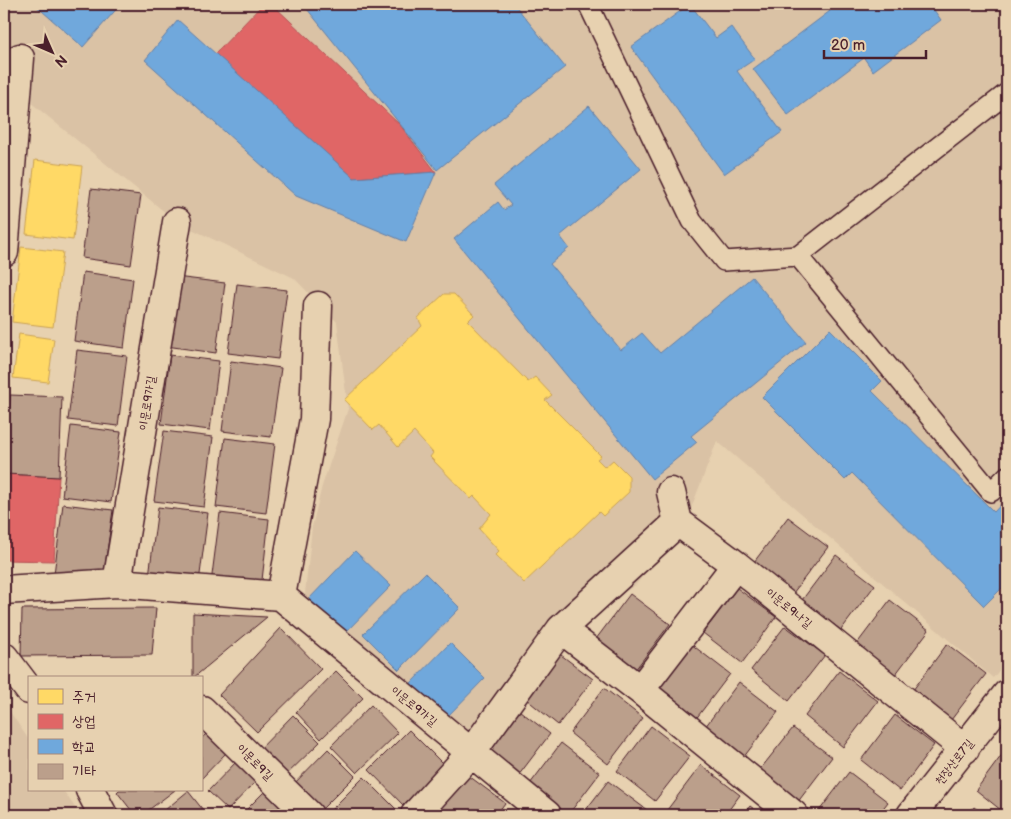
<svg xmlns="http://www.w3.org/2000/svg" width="1011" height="819" viewBox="0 0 1011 819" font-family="'Balsamiq Sans','Poor Story',sans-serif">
  <rect width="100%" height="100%" fill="#e7d1b0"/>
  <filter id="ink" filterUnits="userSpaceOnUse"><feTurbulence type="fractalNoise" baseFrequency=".02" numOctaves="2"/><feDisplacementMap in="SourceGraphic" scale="10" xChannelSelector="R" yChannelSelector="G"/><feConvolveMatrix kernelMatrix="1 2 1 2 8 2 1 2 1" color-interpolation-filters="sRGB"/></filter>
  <g filter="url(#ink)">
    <path fill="#dac2a5" d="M4,4H1007V661L993,678L717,441L690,511L636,585L561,629L474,736L304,603L312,527L322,486L348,409L337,322L294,278L177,222L13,88L4,79Z
      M4,703L29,740V790H63L80,815H4Z"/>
    <path fill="#ffd966" stroke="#c9a154" d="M35,160L82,166L73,240L26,234Z
      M21,247L63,252L53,327L12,322Z
      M444,294H454L474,315L468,321L528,382L535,377L552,395L545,400L601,456L597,459L605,467L613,460L629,476V492L603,516L599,512L524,583L495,555L499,551L479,529L491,514L474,496L471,499L430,457L433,453L414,432L398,447L379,425L373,430L344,400L422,326L418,318Z
      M19,334L54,339L48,382L13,378Z"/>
    <path fill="#e06666" stroke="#b35154" d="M263,4H272L400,125L436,172L354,178L215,54Z
      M6,474L59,477L54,561L4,560Z"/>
    <path fill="#6fa8dc" stroke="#647fa7" d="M34,4H121L83,47Z
      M303,4H514L565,67L437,170Z
      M690,4L716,38L731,27L755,59L737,71L782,132L724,174L631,47Z
      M824,4H942L934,10L941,20L873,71L864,58L788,115L753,69L830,11Z
      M178,20L354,178L436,172L406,242L296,196L145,60Z
      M589,106L641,169L560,236L569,248L550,264L621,350L642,333L660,353L752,277L806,342L691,436L697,442L652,479L454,239L498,202L504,210L511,205L494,185Z
      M830,329L882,381L872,391L994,512L1007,498V583L984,606L852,473L845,480L762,397Z
      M355,551L391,586L342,636L306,602Z
      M425,573L460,608L399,670L363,634Z
      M450,643L485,678L445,719L410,684Z"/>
    <path fill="#bb9f8b" stroke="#4a1f2b" d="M91,189L141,195L131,265L82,258Z
      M83,272L133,279L124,348L74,341Z
      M176,277L225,283L216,353L166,346Z
      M237,284L287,290L278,359L228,353Z
      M77,350L127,356L118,426L68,420Z
      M170,355L219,361L210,430L161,424Z
      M231,361L281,368L271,437L222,431Z
      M10,395L62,397L59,477L6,474Z
      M71,426L121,432L111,502L62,496Z
      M164,431L213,437L204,507L154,501Z
      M225,438L275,444L266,513L216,507Z
      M63,504L113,510L103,580L54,574Z
      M158,507L208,513L199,582L149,576Z
      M220,513L269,519L261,589L211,583Z
      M788,517L828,547L793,593L754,562Z
      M836,555L875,585L841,630L802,600Z
      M737,588L776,617L742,663L703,633Z
      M630,594L670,624L635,670L596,639Z
      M890,600L929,630L895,675L856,645Z
      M156,608L152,655L21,656L22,609Z
      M193,613L267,617L193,678Z
      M785,626L825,655L789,701L751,670Z
      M281,628L321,669L257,732L219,695Z
      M691,644L730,674L695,720L657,689Z
      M947,644L986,674L951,720L913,690Z
      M553,649L593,679L558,725L520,694Z
      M336,671L363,698L321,739L296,712Z
      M839,671L878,701L843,747L805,716Z
      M739,682L778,712L743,758L705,727Z
      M604,688L643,718L608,764L570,733Z
      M511,704L550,734L515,780L477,749Z
      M371,705L398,733L357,773L331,746Z
      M293,715L320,742L279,782L253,756Z
      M895,715L934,745L900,791L861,760Z
      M651,726L690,756L655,801L617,771Z
      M793,728L832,757L797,803L758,772Z
      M409,730L444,765L403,805L369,770Z
      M207,733L227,752L201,779V739Z
      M561,743L600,773L568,815H561L527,788Z
      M1007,748V815L976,790Z
      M328,749L355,776L316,815L288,790Z
      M237,761L257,780L228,810L208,791Z
      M701,765L740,795L725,815H674L667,810Z
      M849,772L888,802L878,815H816Z
      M465,773L505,803L496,815H434Z
      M364,777L399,812L396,815H326Z
      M608,781L647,810L643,815H582Z
      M119,790H175L142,815H135L117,792Z
      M188,791L207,815H159Z
      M265,791L282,808L275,815H241Z
      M750,806L762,815H743Z
      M974,807L984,815H967Z"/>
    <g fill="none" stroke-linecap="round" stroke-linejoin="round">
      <g stroke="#4a1f2b" stroke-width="22">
        <path id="lane" d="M588,4L692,221L724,261L798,256L1007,93
          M798,256L991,492L1007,476"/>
      </g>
      <g stroke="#4a1f2b" stroke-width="31">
        <path id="street" d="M4,252L20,58
          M678,522L736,565
          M117,583L177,222
          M4,590L117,583L281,596L547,815
          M281,596L314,419L318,306
          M561,629L678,522L671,492
          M4,657L29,690
          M640,690L736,565L965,749
          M201,711L202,710L309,815
          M90,790L103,815
          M415,815L471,753L561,629L640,690L794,815
          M911,815L1007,694"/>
      </g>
      <use href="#lane" stroke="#e7d1b0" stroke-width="19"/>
      <use href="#street" stroke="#e7d1b0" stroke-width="28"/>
    </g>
  </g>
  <g text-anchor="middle" stroke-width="5" stroke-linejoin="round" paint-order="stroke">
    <g font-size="12" fill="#4a1f2b" stroke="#e7d1b0">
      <text transform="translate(147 403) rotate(-81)" y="4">이문로9가길</text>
      <text transform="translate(789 608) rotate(39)" y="4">이문로9나길</text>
      <text transform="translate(414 706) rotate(39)" y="4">이문로9가길</text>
      <text transform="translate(255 762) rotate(45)" y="4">이문로9길</text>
      <text transform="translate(954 762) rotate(-52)" y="4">천장산로7길</text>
    </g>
  </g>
  <rect width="1011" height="819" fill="none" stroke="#e7d1b0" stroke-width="20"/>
  <rect x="10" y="10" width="991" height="799" fill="none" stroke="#4a1f2b" stroke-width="2" filter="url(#ink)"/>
  <rect x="28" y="676" width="175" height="115" fill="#e7d1b0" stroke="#a88a7b"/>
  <rect x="38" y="689" width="25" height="15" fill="#ffd966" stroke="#a88a7b"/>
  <text x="72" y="702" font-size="15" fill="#4a1f2b">주거</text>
  <rect x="38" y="714" width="25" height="15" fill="#e06666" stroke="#a88a7b"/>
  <text x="72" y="726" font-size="15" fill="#4a1f2b">상업</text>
  <rect x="38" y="739" width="25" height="15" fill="#6fa8dc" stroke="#a88a7b"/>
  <text x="72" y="752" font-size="15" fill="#4a1f2b">학교</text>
  <rect x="38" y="764" width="25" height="15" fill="#bb9f8b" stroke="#a88a7b"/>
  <text x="72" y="776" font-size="15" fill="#4a1f2b">기타</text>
  <g transform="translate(52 52) rotate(135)" stroke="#e7d1b0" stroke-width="4" paint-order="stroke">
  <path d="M0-4L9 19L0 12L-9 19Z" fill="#4a1f2b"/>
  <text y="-8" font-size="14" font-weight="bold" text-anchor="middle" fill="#4a1f2b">N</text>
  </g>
  <path d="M824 50v8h102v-8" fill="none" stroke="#4a1f2b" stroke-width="2.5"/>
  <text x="831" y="50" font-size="15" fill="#4a1f2b" stroke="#e7d1b0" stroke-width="4" paint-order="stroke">20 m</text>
</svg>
